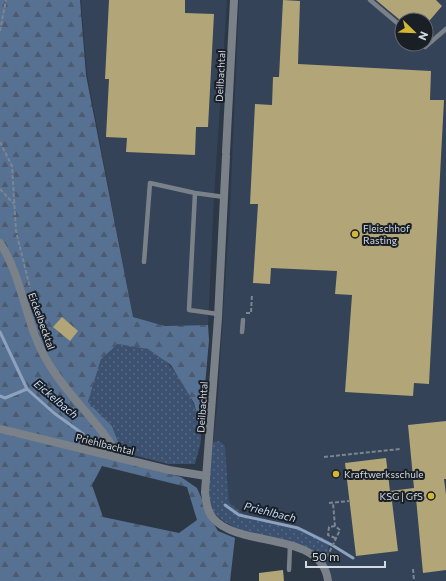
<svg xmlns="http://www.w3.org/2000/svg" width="446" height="581" viewBox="0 0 446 581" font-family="Commissioner,sans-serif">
  <defs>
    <pattern id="grass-dots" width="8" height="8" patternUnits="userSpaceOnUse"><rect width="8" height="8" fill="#3b516f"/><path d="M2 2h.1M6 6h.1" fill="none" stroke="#566983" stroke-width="1.8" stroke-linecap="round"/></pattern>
    <pattern id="forest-firs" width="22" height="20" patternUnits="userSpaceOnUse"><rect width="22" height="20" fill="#577193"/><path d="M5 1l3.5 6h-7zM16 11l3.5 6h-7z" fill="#4c5b6f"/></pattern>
  </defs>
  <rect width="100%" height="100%" fill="#2d3847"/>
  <path fill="#344357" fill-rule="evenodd" d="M81,0H227L214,196L208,325L165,326L133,317L87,74Z
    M239,0H446V581H329L325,565L330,541L276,521L244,515L229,502L225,446L220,441L213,442L217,408L230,209ZM402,20H426V44H402Z"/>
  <path fill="url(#grass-dots)" d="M118,344C127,345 139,345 148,349C176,361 201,407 201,437C201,446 197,455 195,464H168L122,452L112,426L88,402L101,359Z
    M220,441L225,446L229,502L244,515L302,528L330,541L325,565L318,556C292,548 215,530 208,503C204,489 211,457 213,442Z"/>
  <path fill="url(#forest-firs)" fill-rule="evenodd" d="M0,0H80L86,75L133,317L165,326L208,325L209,340L201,431L194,403L171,365L148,349L118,344L101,359L88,402L112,426L122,452L119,461L181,477L197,488L210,518L218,531L235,538L230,581H0ZM102,466L187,487L197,520L179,533L103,517L92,485Z"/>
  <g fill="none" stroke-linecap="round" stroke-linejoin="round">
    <path stroke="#8da2be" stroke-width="3" d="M0,332L27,389L54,413L83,434
      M0,396L5,398L27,389
      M225,505L239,515L298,528L332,545L353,558"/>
  </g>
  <path fill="#b2a679" d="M109,0H185V13L214,14L208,127H196L195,155L126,152L127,138L106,137L109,79H105Z
    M283,0L300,1L298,64L431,71L430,100H444L429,384L414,383L413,396L345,392L352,295L335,294L337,271L271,268L270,284L253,283L258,204H250L255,104L272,105L273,77H279Z
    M376,0H436L442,6L430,20H400Z
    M62,317L78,331L70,341L53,327Z
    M446,421V479H444L446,495V570L423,573L416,498L392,501L398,551L356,556L345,463L386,458L390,491L414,488L408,425Z
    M283,570L284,581H259V573Z"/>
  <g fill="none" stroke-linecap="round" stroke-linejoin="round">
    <path stroke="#7c8592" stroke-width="2" stroke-dasharray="4 2" stroke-linecap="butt" d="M0,31L6,0
      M0,142L12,166L16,231L30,288
      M0,189L14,204
      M246,313H251L252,294
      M324,457L400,449
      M329,503L349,501
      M335,526L329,527L328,535L335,538
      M327,557L340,530L335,526L333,503
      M413,569L414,581"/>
    <path stroke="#7b8189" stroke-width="4.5" d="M370,0L402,27
      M421,44L425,47L446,29
      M195,193L189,310L218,314
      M144,262L150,183L195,193L224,197
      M242,332L243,320
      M289,570L290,546"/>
    <path stroke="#7b8189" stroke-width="8" d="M0,243C23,278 25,323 46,359C66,395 99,421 119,457
      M0,429L169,470L206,476"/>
    <path stroke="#7b8189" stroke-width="8" d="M226,152L234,0
      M226,156L218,318L205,492C206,501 207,511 213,518C239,549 322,530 328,581"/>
  </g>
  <g fill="#d5b535" stroke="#1a1f26" stroke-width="1.5">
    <circle cx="355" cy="234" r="4"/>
    <circle cx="336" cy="474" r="4"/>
    <circle cx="431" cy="496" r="4"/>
  </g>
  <g text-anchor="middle" stroke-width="4" stroke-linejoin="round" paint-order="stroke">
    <g font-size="10" fill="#d2d9e3" stroke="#1a1f26">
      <text transform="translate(220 76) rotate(-87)" y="4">Deilbachtal</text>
      <text transform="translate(42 321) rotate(70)" y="4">Eickelbecktal</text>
      <text transform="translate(202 407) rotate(-86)" y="4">Deilbachtal</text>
      <text transform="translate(105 444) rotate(14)" y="4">Priehlbachtal</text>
    </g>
    <g font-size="10" fill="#d2d9e3" stroke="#1a1f26" text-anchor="start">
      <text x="363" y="232">Fleischhof<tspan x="363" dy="12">Rasting</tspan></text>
      <text x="344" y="478">Kraftwerksschule</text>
      <text x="423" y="500" text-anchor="end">KSG | GfS</text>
    </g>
    <g font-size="11" font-style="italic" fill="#c1dbfe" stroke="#1a1f26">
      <text transform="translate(56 399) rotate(40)" y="4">Eickelbach</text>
      <text transform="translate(270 512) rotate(14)" y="4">Priehlbach</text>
    </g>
  </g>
  <g transform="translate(414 32) rotate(113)"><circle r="19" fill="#1a1f26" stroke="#646972"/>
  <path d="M0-3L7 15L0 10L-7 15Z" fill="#d5b535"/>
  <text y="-6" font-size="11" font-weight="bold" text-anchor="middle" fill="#d2d9e3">N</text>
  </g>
  <path d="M306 561v6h79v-6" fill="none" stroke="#d2d9e3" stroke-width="2"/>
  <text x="312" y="561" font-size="12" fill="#d2d9e3" stroke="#1a1f26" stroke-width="3" paint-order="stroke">50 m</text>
</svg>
